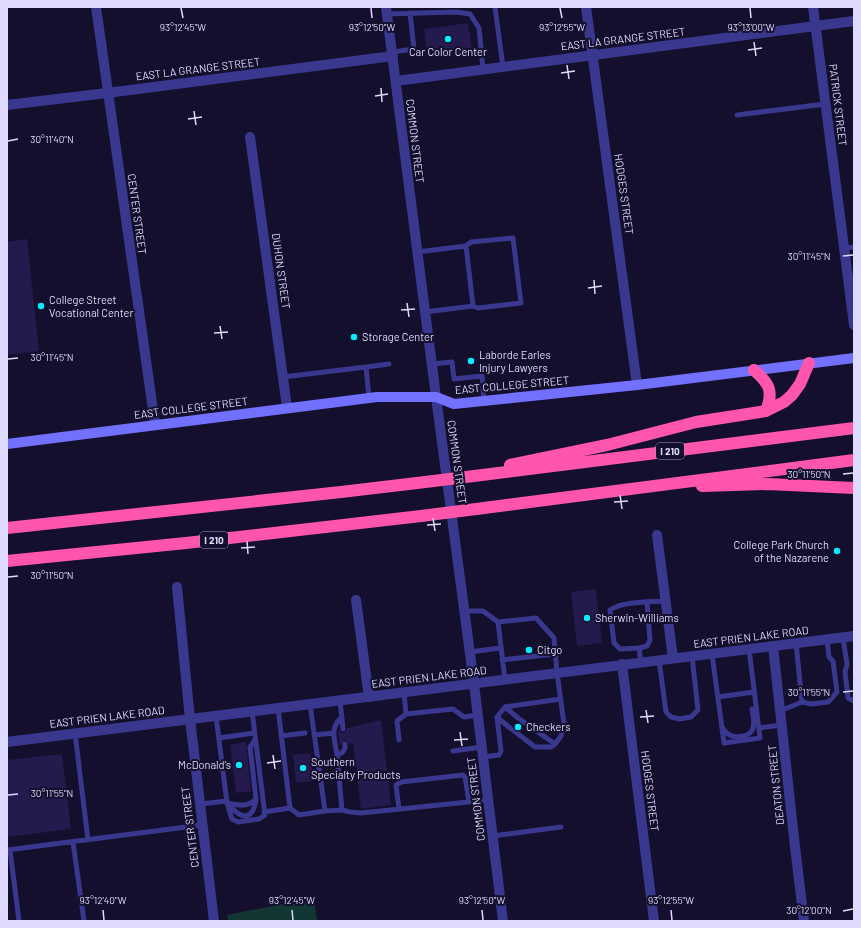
<svg xmlns="http://www.w3.org/2000/svg" width="861" height="928" viewBox="0 0 861 928" font-family="Barlow,sans-serif">
  <rect width="100%" height="100%" fill="#140f2c"/>
  <path fill="#123634" d="M314,898L317,921H228L227,915Z"/>
  <path fill="#241a4e" d="M468,23L472,49L427,55L424,29Z
    M27,239L39,351L7,355V242Z
    M596,589L602,643L577,646L571,592Z
    M381,720L391,805L361,809L353,743L349,744L347,741L345,740L340,746L338,731L339,730L341,732L344,733L346,731L347,728Z
    M246,742L251,791L236,793L230,745Z
    M311,753L313,781L296,783L293,755Z
    M62,754L71,829L7,837V760Z"/>
  <g fill="none" stroke-linecap="round" stroke-linejoin="round">
    <path stroke="#39388e" stroke-width="5" d="M495,7L503,67
      M387,14L456,12L470,14L479,28L483,69
      M392,52L414,49L410,13
      M737,115L825,104
      M844,248L854,247
      M417,252L466,246L471,242L513,238L521,303L478,308L473,306
      M425,312L473,306L466,246
      M432,364L452,362L454,379L482,376L484,401
      M366,367L389,364
      M283,377L366,367L369,398
      M647,602L650,640L647,646L639,648L620,649L614,643L610,610C623,601 649,602 665,601
      M465,611H483L498,622
      M843,638L847,664L845,672L848,698L854,701
      M796,643L802,702L811,704L828,702L837,692L833,661L829,657L827,640
      M639,648L641,662
      M470,652L500,648
      M712,654L724,743L760,738L749,649
      M502,660L555,654
      M659,660L666,712L671,717L679,719L691,717L698,710L692,656
      M505,680L498,622L536,618L554,638L557,673L564,724L561,736L555,744L551,747H535L513,730
      M404,693L406,714L453,709L464,717L478,715
      M718,697L754,692
      M340,701L343,729
      M505,707L518,718
      M278,708L290,808
      M780,711L802,702
      M216,716L227,803L232,819L238,822L259,819L265,815L252,711
      M497,717L510,728
      M521,720L555,744
      M722,727C724,730 726,733 728,734C735,739 751,737 753,728C755,722 753,715 752,709
      M759,728L781,725
      M75,733L88,840
      M314,735L334,733
      M281,736L305,733
      M219,738L254,733
      M399,740L397,721L406,714
      M453,751L482,747
      M337,755C335,740 329,728 342,717
      M483,757L499,755L501,751L497,717L505,707L561,699
      M227,803C238,805 247,808 256,799L250,747L255,740
      M200,804L227,801
      M229,805C242,820 253,821 256,799
      M399,809L396,785L401,782L463,775L465,777L469,802
      M342,810L337,755L342,753L345,748V744
      M325,811L342,810L350,812L361,813L488,800
      M264,812L290,808L299,815L325,811L310,704
      M492,836L561,827
      M73,842L84,921
      M7,850L202,825
      M10,850L19,921"/>
    <path stroke="#39388e" stroke-width="10" d="M96,7L155,424
      M586,7L637,385
      M813,7L854,325
      M396,81L854,21
      M7,105L107,93L393,56
      M250,137L287,407
      M657,535L673,658
      M177,587L190,719L214,921
      M356,600L369,697
      M773,646L795,847L804,921
      M622,664L654,921"/>
    <path stroke="#39388e" stroke-width="10" d="M386,7L436,397L474,684L503,921
      M7,742L854,636"/>
    <path stroke="#7271ff" stroke-width="10" d="M7,444L377,397H436L454,404L637,385L854,358"/>
    <path stroke="#f5a" stroke-width="12" d="M754,370C769,383 774,391 766,411
      M510,465L607,445L696,422L766,411L784,402L792,395L800,384L809,363
      M458,478L854,428
      M702,486L767,484L854,488
      M484,508L854,460
      M7,528L341,492L417,483
      M7,561L186,543L421,516"/>
    <path stroke="#f5a" stroke-width="12" d="M417,483L458,478
      M421,516L484,508"/>
  </g>
  <path fill="none" stroke="#dedaff" stroke-width="1.5" d="M181,8L183,18M371,8L372,18M560,8L562,18M750,8L751,18M754,42L756,56M748,50L762,48M567,65L569,79M561,73L575,71M381,88L382,102M375,96L388,94M194,111L196,125M188,119L202,117M8,141L18,139M843,256L853,255M594,280L595,294M588,288L602,286M407,303L409,317M401,310L415,309M220,326L222,339M214,333L228,332M8,359L18,358M843,474L853,473M620,495L622,509M614,502L628,501M433,518L435,531M427,525L441,524M247,541L248,554M241,548L255,547M8,577L18,576M843,692L853,691M646,710L648,723M640,717L654,716M460,732L462,746M454,740L468,739M273,755L275,769M267,763L281,761M8,795L18,794M103,910L104,920M292,910L293,920M482,910L483,920M671,910L672,920M843,911L853,909"/>
  <g fill="#06ebff" stroke="#140f2c" stroke-width="1.5">
    <circle cx="448" cy="39" r="4"/>
    <circle cx="41" cy="306" r="4"/>
    <circle cx="354" cy="337" r="4"/>
    <circle cx="471" cy="361" r="4"/>
    <circle cx="837" cy="551" r="4"/>
    <circle cx="587" cy="618" r="4"/>
    <circle cx="529" cy="650" r="4"/>
    <circle cx="518" cy="727" r="4"/>
    <circle cx="239" cy="765" r="4"/>
    <circle cx="303" cy="768" r="4"/>
  </g>
  <g text-anchor="middle" stroke-width="4" stroke-linejoin="round" paint-order="stroke">
    <g fill="#140f2c" stroke="#a19dc0" stroke-width="1">
      <rect x="656" y="443" width="28" height="16" rx="3"/>
      <rect x="200" y="532" width="28" height="16" rx="3"/>
    </g>
    <g font-size="10" font-weight="bold" fill="#dedaff">
      <text x="670" y="455">I 210</text>
      <text x="214" y="544">I 210</text>
    </g>
    <g font-size="11" fill="#dedaff" stroke="#140f2c">
      <text transform="translate(623 39) rotate(-7)" y="4">EAST LA GRANGE STREET</text>
      <text transform="translate(198 69) rotate(-7)" y="4">EAST LA GRANGE STREET</text>
      <text transform="translate(838 105) rotate(83)" y="4">PATRICK STREET</text>
      <text transform="translate(415 141) rotate(83)" y="4">COMMON STREET</text>
      <text transform="translate(624 194) rotate(82)" y="4">HODGES STREET</text>
      <text transform="translate(137 214) rotate(82)" y="4">CENTER STREET</text>
      <text transform="translate(281 271) rotate(82)" y="4">DUHON STREET</text>
      <text transform="translate(512 385) rotate(-5)" y="4">EAST COLLEGE STREET</text>
      <text transform="translate(191 408) rotate(-7)" y="4">EAST COLLEGE STREET</text>
      <text transform="translate(457 462) rotate(82)" y="4">COMMON STREET</text>
      <text transform="translate(751 637) rotate(-7)" y="4">EAST PRIEN LAKE ROAD</text>
      <text transform="translate(429 677) rotate(-7)" y="4">EAST PRIEN LAKE ROAD</text>
      <text transform="translate(107 717) rotate(-7)" y="4">EAST PRIEN LAKE ROAD</text>
      <text transform="translate(776 785) rotate(-96)" y="4">DEATON STREET</text>
      <text transform="translate(650 791) rotate(83)" y="4">HODGES STREET</text>
      <text transform="translate(476 799) rotate(-97)" y="4">COMMON STREET</text>
      <text transform="translate(190 827) rotate(-97)" y="4">CENTER STREET</text>
    </g>
    <g font-size="11" fill="#dedaff" stroke="#140f2c" text-anchor="start">
      <text x="448" y="56" text-anchor="middle">Car Color Center</text>
      <text x="49" y="304">College Street<tspan x="49" dy="13">Vocational Center</tspan></text>
      <text x="362" y="341">Storage Center</text>
      <text x="479" y="359">Laborde Earles<tspan x="479" dy="13">Injury Lawyers</tspan></text>
      <text x="829" y="549" text-anchor="end">College Park Church<tspan x="829" dy="13">of the Nazarene</tspan></text>
      <text x="595" y="622">Sherwin-Williams</text>
      <text x="537" y="654">Citgo</text>
      <text x="526" y="731">Checkers</text>
      <text x="311" y="766">Southern<tspan x="311" dy="13">Specialty Products</tspan></text>
      <text x="231" y="769" text-anchor="end">McDonald's</text>
    </g>
  </g>
  <g font-size="10" text-anchor="middle" fill="#dedaff" stroke="#140f2c" stroke-width="4" stroke-linejoin="round" paint-order="stroke">
    <text x="183" y="31">93°12'45"W</text>
    <text x="372" y="31">93°12'50"W</text>
    <text x="562" y="31">93°12'55"W</text>
    <text x="751" y="31">93°13'00"W</text>
    <text x="52" y="143">30°11'40"N</text>
    <text x="809" y="260">30°11'45"N</text>
    <text x="52" y="361">30°11'45"N</text>
    <text x="809" y="478">30°11'50"N</text>
    <text x="52" y="579">30°11'50"N</text>
    <text x="809" y="696">30°11'55"N</text>
    <text x="52" y="797">30°11'55"N</text>
    <text x="103" y="904">93°12'40"W</text>
    <text x="292" y="904">93°12'45"W</text>
    <text x="482" y="904">93°12'50"W</text>
    <text x="671" y="904">93°12'55"W</text>
    <text x="809" y="914">30°12'00"N</text>
  </g>
  <rect width="861" height="928" fill="none" stroke="#dedaff" stroke-width="16"/>
</svg>
